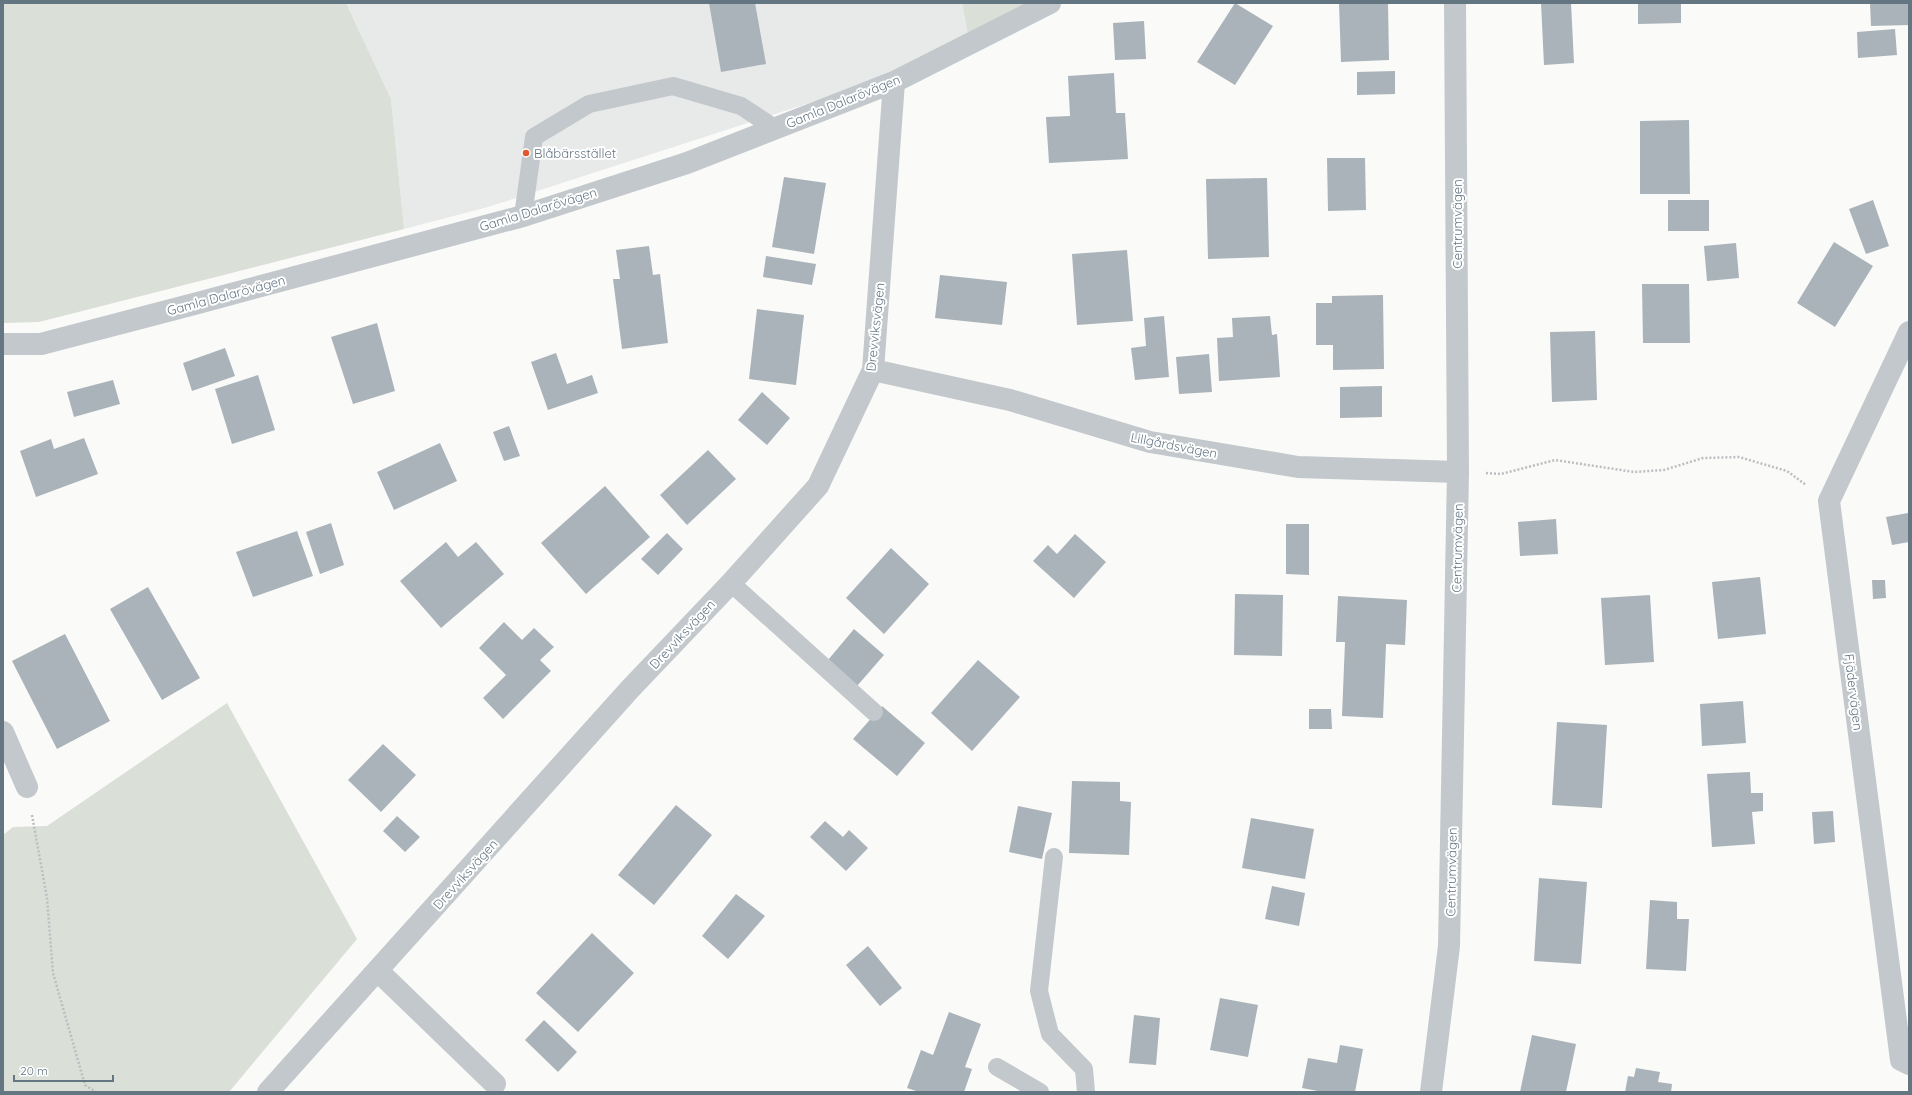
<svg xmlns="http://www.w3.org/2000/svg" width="1912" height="1095" viewBox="0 0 1912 1095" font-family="Quicksand,sans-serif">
  <rect width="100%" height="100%" fill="#fafaf8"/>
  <path fill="#e8e9e9" d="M346,3H962L968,35L871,83L488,207L404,229L391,99Z"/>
  <path fill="#dadfd7" d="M3,3H346L391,99L404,229L39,322L3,323Z
    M962,3H1028L968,35Z
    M227,703L357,939L229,1092H3V835L13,827L47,826Z"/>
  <path fill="#aab3b9" d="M709,3H755L766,64L721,72Z
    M1235,3L1273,26L1235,85L1197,62Z
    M1339,3H1388L1389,60L1341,62Z
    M1541,3H1571L1574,63L1544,65Z
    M1638,3H1681V23L1638,24Z
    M1870,3H1909V25L1871,26Z
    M1144,21L1146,59L1115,60L1113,23Z
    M1895,29L1897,55L1858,58L1857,32Z
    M1395,71V94L1357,95V72Z
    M1114,73L1116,113H1125L1128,159L1049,163L1046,117L1070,116L1068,76Z
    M1689,120L1690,194H1640V121Z
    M1327,158H1365L1366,210L1328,211Z
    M784,177L826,183L814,254L772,247Z
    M1267,178L1269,257L1208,259L1206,179Z
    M1668,200H1709V231H1668Z
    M1873,200L1889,246L1866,254L1849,209Z
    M1834,242L1873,266L1835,327L1797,303Z
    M1736,243L1739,278L1707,281L1704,246Z
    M649,246L653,275L660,274L668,343L622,349L613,279H620L616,250Z
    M1127,250L1133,321L1077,325L1072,254Z
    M766,256L816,264L812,285L763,277Z
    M940,275L1007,282L1002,325L935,318Z
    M1642,284H1689L1690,343H1643Z
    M1383,295L1384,369L1333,370V345H1316V303H1332V296Z
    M757,309L804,315L796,385L749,379Z
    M1164,316L1169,377L1135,380L1131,348L1146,346L1144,318Z
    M1270,316L1272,335L1277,334L1280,377L1219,381L1217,338L1233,337L1232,318Z
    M377,323L395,391L353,404L331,337Z
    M1595,331L1597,400L1552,402L1550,332Z
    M225,348L235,376L192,391L183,363Z
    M556,353L567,384L592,375L598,393L548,410L531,362Z
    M1209,354L1212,392L1179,394L1176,357Z
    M258,375L275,430L232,444L215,389Z
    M113,380L120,404L74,417L67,392Z
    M1382,386V417L1340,418V387Z
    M762,392L790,418L767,445L738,420Z
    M509,426L520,456L504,461L493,432Z
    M84,438L98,474L36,497L20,451L51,439L54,449Z
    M440,443L457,481L394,510L377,472Z
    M708,450L736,479L687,525L660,495Z
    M605,486L650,537L586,594L541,543Z
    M1908,513L1909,542L1892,545L1886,517Z
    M1556,519L1558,554L1520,556L1518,522Z
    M331,523L344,565L320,574L306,532Z
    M1286,524H1309V575L1286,574Z
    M297,531L313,576L253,597L236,552Z
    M667,533L683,549L658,575L641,559Z
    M1075,534L1106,562L1074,598L1033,561L1048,545L1057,554Z
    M446,542L458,557L476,542L504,574L441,628L400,581Z
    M891,548L929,584L884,634L846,598Z
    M1760,577L1766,634L1718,639L1712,582Z
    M1872,580H1885L1886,598L1873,599Z
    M148,587L200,678L162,700L110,609Z
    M1235,594L1283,595L1282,656L1234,655Z
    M1650,595L1654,662L1605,665L1601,598Z
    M1338,596L1407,600L1405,645L1386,644L1383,718L1342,716L1345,642H1336Z
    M504,622L522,640L534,628L554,647L540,660L551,671L503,719L483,698L506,675L479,648Z
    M854,629L884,655L857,686L828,660Z
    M65,634L110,721L57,749L12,661Z
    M978,660L1020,697L972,751L931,713Z
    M1743,701L1746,743L1702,746L1700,704Z
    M882,706L925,743L897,776L853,739Z
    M1309,709H1331L1332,729H1309Z
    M1557,722L1607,725L1602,808L1552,805Z
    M383,744L416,775L381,812L348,780Z
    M1750,772L1751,793H1763V811L1752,812L1755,844L1712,847L1707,774Z
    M1072,781L1120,782V801L1131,802L1129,855L1069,853Z
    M676,805L712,835L654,905L618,875Z
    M1018,806L1052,813L1042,859L1009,852Z
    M1833,811L1835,842L1814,844L1812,812Z
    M397,816L420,837L405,852L383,831Z
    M1251,818L1314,829L1305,879L1242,868Z
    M825,821L843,837L849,830L868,848L846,871L810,837Z
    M1539,878L1587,882L1581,964L1534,961Z
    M1272,886L1305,893L1299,926L1265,919Z
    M736,894L765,916L728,959L702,936Z
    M1650,900L1677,902V919H1689L1686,971L1646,969Z
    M592,933L634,973L578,1032L536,993Z
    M868,946L902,988L880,1006L846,965Z
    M1220,998L1258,1005L1248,1057L1210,1050Z
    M949,1012L981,1024L965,1067L972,1069L964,1092H919L907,1088L921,1050L933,1055Z
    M1134,1015L1160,1018L1156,1065L1129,1063Z
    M544,1020L577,1052L558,1072L525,1040Z
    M1532,1035L1576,1044L1566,1092H1520Z
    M1340,1045L1363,1049L1355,1092H1323L1302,1088L1308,1058L1337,1063Z
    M1636,1068L1660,1072L1658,1082L1672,1084L1671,1092H1625L1628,1076L1634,1077Z"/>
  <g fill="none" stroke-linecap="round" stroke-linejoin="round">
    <path stroke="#bbbfc2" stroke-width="2.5" stroke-dasharray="2 2" stroke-linecap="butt" d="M1486,473L1501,474L1555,460L1634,472L1664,470L1703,458L1739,457L1787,471L1806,485
      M32,815L47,898L53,973L85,1085L96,1092"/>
    <path stroke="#c3c8cc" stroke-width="18" d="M523,216L534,137L589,104L673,86L741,106L776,129
      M731,583L874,712
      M1054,857L1039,991L1050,1034L1084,1069L1086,1092
      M997,1067L1040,1092"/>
    <path stroke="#c3c8cc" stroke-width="22" d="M1909,332L1829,501L1901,1060L1909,1064
      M3,344H41L194,304L523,216L687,163L894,82L1050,3
      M873,370L1010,400L1150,442L1298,467L1458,472
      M3,732L27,787
      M378,971L495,1084
      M268,1092L630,689L731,583L818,486L873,370L894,82
      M1431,1092L1449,946L1458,472L1455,3"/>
  </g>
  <circle fill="#e4572e" stroke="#fff" stroke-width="1.5" cx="526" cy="153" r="4"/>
  <g text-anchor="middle" stroke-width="4" stroke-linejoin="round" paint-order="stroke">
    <g font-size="13" fill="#657683" stroke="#fff">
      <text transform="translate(843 101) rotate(-22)" y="5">Gamla Dalarövägen</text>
      <text transform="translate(538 209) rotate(-17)" y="5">Gamla Dalarövägen</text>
      <text transform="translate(1457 224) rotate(-90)" y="5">Centrumvägen</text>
      <text transform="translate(226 295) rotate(-15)" y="5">Gamla Dalarövägen</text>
      <text transform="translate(875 327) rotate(-84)" y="5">Drevviksvägen</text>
      <text transform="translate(1174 445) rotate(11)" y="5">Lillgårdsvägen</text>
      <text transform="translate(1457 548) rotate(-89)" y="5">Centrumvägen</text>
      <text transform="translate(682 634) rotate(-47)" y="5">Drevviksvägen</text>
      <text transform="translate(1854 692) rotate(83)" y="5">Fjädervägen</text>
      <text transform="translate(1451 872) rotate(-89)" y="5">Centrumvägen</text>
      <text transform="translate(465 874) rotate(-48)" y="5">Drevviksvägen</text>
    </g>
    <g font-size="13" fill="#657683" stroke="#fff" text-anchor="start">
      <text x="534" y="158">Blåbärsstället</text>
    </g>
  </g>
  <rect width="1912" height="1095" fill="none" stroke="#657683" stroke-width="8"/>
  <path d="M14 1075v6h99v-6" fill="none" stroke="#657683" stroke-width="2"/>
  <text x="20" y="1075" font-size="12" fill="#657683" stroke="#ffffff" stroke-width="3" paint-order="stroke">20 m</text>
</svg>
